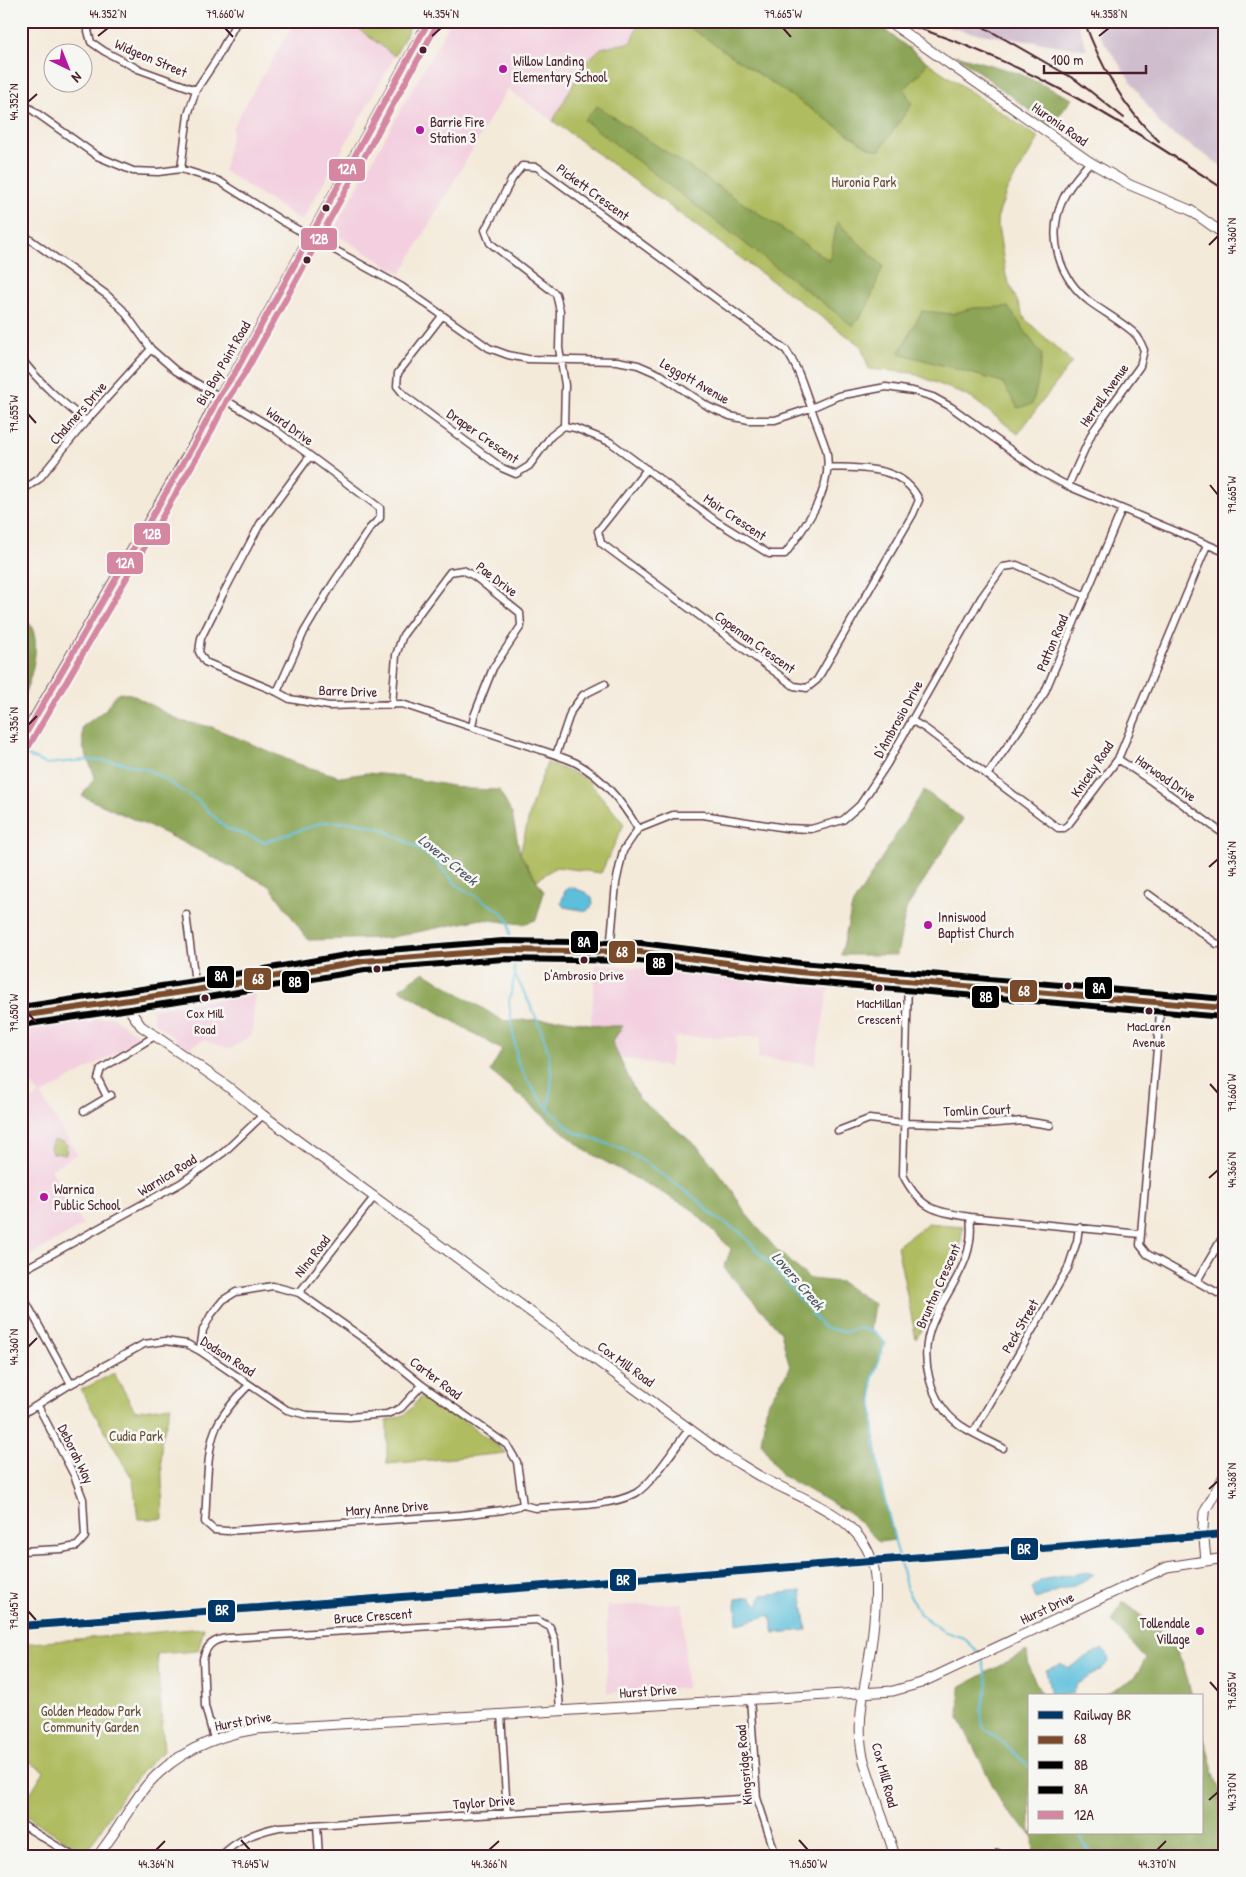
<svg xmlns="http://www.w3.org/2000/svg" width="1246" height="1877" viewBox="0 0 1246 1877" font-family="'Patrick Hand',sans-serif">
  <rect width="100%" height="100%" fill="#f6f6f2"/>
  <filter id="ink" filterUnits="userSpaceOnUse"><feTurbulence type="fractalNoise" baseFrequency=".02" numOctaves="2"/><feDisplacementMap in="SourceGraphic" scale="10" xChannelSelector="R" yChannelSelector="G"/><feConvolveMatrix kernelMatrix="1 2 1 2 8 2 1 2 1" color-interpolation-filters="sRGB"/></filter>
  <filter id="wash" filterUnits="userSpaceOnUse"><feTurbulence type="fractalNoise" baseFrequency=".0096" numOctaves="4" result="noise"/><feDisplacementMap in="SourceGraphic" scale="20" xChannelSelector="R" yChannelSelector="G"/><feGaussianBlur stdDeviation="1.12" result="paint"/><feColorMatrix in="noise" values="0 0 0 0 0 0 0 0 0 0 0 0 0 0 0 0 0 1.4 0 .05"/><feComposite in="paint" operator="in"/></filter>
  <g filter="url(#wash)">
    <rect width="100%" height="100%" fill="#f4eada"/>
    <path fill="#f3cfdf" d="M295,21H348L395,56L302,221L224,171L233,126Z
      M451,21H639L632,42L601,48L585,63L553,121L507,89L401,274L332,232Z
      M596,964L829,988L815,1065L758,1058L761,1037H675L669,1067L620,1057L612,1041L622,1027L591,1025Z
      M255,994L252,1035L230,1049L203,1040L188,1049L154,1022L152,1009Z
      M113,1017L142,1038L41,1095L77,1154L51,1169L83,1225L21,1261V1106L40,1095L27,1079L21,1052V1029Z
      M683,1603L686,1688L607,1693V1606Z"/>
    <path fill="#cfbdce" d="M928,21H1077L1087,50L967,32Z
      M1095,21H1225V168L1162,127L1100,36Z"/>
    <path fill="#afbc5e" stroke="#7c6e44" d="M348,21H413L395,56Z
      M639,21L874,22L927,62L1039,138L1007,190L997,219L1006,276L1025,319L1072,362L1018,434L973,399L956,391L912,373L869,369L861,346L553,121L585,63L601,48L632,42Z
      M547,763L586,778L624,824L601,873L556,867L537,880L520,854L532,804Z
      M53,1140L64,1142L67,1145L66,1154L52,1153L50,1148Z
      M928,1223L963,1226L958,1263L916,1339L897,1246Z
      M114,1373L135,1411L171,1406L161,1441L163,1519H138L133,1480L81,1390Z
      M425,1392L507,1453L387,1464V1421L406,1414Z
      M204,1628L198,1651L157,1654L164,1751C129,1778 109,1817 86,1853L21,1813V1808L44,1771L21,1757V1644Z"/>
    <path fill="#8ba455" stroke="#6a6240" d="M680,21H870L874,22L927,62L921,73L904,89L912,104L879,151L866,146Z
      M956,55L1018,73L1072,99L1051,126Z
      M597,106L830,261L837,222L883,266L867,307L853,326L584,120Z
      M1008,307L1042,355L1037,386L1032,404L1018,408L1002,382L899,353L922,311L952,314L972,308Z
      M21,614C24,618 29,622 31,626C42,646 30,683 21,702Z
      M117,693L131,694L180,721L212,727L298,764L341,777L367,773L392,775L469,789L499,790L512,814L520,854L544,892L536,920L522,924L481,919L388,938L308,940L270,886L164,833L82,796L95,777L83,747L82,727L105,710Z
      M924,790L963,819L906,909L897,955H841L852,906Z
      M424,972L503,1021L560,1019L601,1026H623L612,1042L638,1098L700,1149L732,1190L746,1214L776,1249L810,1279L841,1282L874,1304L870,1331L875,1332L885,1343L872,1380L871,1407L882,1489L895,1540L879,1542L851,1514L781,1475L761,1442L767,1404L790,1368L781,1332L724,1268L731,1249L690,1208L586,1151L490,1071L502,1050L399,989Z
      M1123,1601L1171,1640L1184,1667L1192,1696H1102L1134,1678L1146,1659L1112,1622Z
      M1027,1651L1029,1668L1042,1696H1030V1833L1004,1808L959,1718L960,1687Z
      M1202,1732L1225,1810V1856H1034L1033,1836L1030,1833H1202Z"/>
    <path fill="#5dbfdc" stroke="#546f84" d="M571,887L587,893L592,898L593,905L587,911L564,907L561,903L565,891Z
      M1081,1573L1094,1574L1084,1581L1036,1599L1032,1588L1041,1580Z
      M801,1591L807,1630L774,1633L770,1615L746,1622L737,1624L736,1599L751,1597L758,1606L762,1595Z
      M1103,1649L1107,1653L1109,1662L1102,1669L1077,1684L1073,1694L1051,1695L1046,1670L1061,1664L1069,1668L1085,1657Z"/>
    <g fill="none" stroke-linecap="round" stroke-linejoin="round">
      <path stroke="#5dbfdc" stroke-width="2" d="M21,753L46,764L87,760L119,762L149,770L197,800L226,828L265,842L324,822H355L383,829L413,845L438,864L458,886L499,910L509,921L510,937
        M514,964L515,975L509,1002L517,1060L528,1082L548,1109L574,1132L622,1149L645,1162L699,1201L716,1218L740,1232L787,1283L823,1327L845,1332L859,1328L875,1332L885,1343L872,1380L874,1438L882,1489L907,1590L919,1613L943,1631L964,1638L978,1653
        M516,977C538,1020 560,1059 548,1109
        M982,1658L988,1685L981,1710L983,1727L1013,1751L1030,1768
        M1080,1833L1084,1845L1094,1856"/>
    </g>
  </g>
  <g filter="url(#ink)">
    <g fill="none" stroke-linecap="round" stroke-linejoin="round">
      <g stroke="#643d45" stroke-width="9">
        <path id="street" d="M92,21L88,31L91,42L104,51L138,69L196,90
          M21,102L97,156L133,171L158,172L181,169L219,181L282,221L402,287L489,348L508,355L528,359L617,361L638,365L661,375L709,407L730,416L749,420H775L811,408L838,396L886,387L913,391L933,397L951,407L1041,472L1068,486L1225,552
          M181,169L188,115L196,90L216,60L237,21
          M21,233L107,295L123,310L151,349L176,371L273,428L380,508V518L370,528L332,585L304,632L277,692
          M442,316L398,373L397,386L405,396L502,468L516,474L529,466L551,436L564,426L565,385L559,348L560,311L556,294L490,243L485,230L512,179L522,166L537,167L786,350C800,371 803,386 812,410C816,423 822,436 826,449C835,486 806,526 785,554H769L716,521L610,442L575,428L564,426
          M21,358C39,383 62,402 86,421
          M310,456L260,524L223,594L201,638L199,652L205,662L277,692L290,699L329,706L402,704L556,755C563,758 571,760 578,764C603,778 624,805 638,829
          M647,469L598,531L601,543L794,686L807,688L817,680L913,514L919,500C902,464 861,469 827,467
          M1068,486L1093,431L1140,366L1144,350C1142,346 1140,340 1137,336C1129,326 1102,311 1090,302C1059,278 1046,237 1063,199C1069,185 1080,174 1090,162
          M21,487H27L39,479L86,421L151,349
          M392,705L396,655L403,635L450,572L463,570L474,576L520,613L521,626L493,668L474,716L472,727
          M911,720L926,729L1058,828H1064L1068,825L1118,759L1207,545
          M556,755L571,711L583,695L605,684
          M1118,759L1151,781L1225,835
          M987,775L1044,694L1122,509
          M1148,894L1217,944L1225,943
          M186,914L196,990
          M610,951L616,883L623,851L638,829L673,815H703L786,828L811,829L843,820L860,805L887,764L981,598L1003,567L1017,565L1086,596
          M908,981L903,1175C920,1209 934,1211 970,1217L1140,1234
          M1161,1002L1140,1245L1147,1254L1225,1297
          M107,1097L98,1079L101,1069L155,1036
          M84,1111L111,1095
          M838,1131L869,1119L904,1123L972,1125L1024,1121L1050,1125
          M970,1217C976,1261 949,1285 933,1322C918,1356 929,1403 960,1425C973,1434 989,1441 1003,1448
          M21,1271L181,1183L224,1152L263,1115
          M1197,1281L1225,1233
          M21,1293L71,1384
          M299,1293L375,1196
          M200,1351L203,1330L211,1315L223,1300L236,1292L273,1286L299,1293L373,1345L422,1385L507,1445L517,1462L523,1505
          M249,1385C237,1397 223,1412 216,1428C206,1450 207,1496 205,1522L214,1530L227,1531L461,1515L503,1510L523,1505L535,1508C564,1506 611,1507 636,1493C653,1483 677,1444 690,1428
          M21,1415L71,1384L144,1344L165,1341L187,1344L200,1351L287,1410L307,1415L349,1417L387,1414L401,1408L422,1385
          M973,1433L1068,1268L1077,1241L1079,1227
          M21,1551L61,1549L77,1546L85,1537L83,1499L74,1475L38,1406
          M750,1698L757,1798L776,1856
          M501,1714L507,1813
          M214,1739L205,1706L203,1659C206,1645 214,1639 228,1638L537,1620L550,1627L555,1640L560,1710
          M21,1824L73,1856
          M317,1825L319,1856
          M221,1856C238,1839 256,1832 279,1827L757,1798
          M997,1856L998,1853"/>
      </g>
      <g stroke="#643d45" stroke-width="11">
        <path id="secondary" d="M888,21L1090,162L1130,185L1190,210L1225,235
          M219,396L236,371L429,21
          M196,990L130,1000L131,1012L141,1026L227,1086L263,1115L725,1455C737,1462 749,1470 761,1477C801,1499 861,1515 873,1565C879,1586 873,1637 869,1659C864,1693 855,1727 864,1761L895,1856
          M1206,1560L1203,1529L1204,1513L1225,1474
          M98,1856C106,1844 115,1833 122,1821C130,1809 137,1797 146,1786C175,1753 213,1736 256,1729L893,1691L921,1683L1167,1567L1225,1558"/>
      </g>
      <g stroke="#643d45" stroke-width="12">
        <path id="primary" d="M21,742L200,434L219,396
          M196,990L383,959L503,950L610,951L640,952L799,972L1225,1008
          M21,1016L130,1000"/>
      </g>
      <use href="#street" stroke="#fff" stroke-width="6"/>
      <use href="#secondary" stroke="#fff" stroke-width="9"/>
      <use href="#primary" stroke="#fff" stroke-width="10"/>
      <path stroke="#4a1f2b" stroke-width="2" d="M896,21C1019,58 1119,119 1225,190
        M973,21L1076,80L1124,118
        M1084,21C1101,66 1123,108 1159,141"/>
      <g stroke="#f6f6f2" stroke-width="10">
        <path id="bus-1" d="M21,1016L196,990L364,961L503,950L640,952L799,972L1225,1008"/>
      </g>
      <g stroke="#f6f6f2" stroke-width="10">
        <path id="bus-2" d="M22,1025L197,999L365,970L503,959L639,961L798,981L1224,1017"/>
      </g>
      <g stroke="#f6f6f2" stroke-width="10">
        <path id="bus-3" d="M21,1007L195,981L363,952L503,941L641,943L800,963L1225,999"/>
      </g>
      <g stroke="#f6f6f2" stroke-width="10">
        <path id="bus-4" d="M21,742L200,434L219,396L236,371L429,21"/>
      </g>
      <g stroke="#f6f6f2" stroke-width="10">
        <path id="bus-5" d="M29,746L208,438L227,400L244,375L437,25"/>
      </g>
      <use href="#bus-1" stroke="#7a4b2a" stroke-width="6"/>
      <use href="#bus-2" stroke="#000" stroke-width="6"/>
      <use href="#bus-3" stroke="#000" stroke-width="6"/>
      <use href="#bus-4" stroke="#d587a1" stroke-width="6"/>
      <use href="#bus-5" stroke="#d587a1" stroke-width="6"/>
      <g stroke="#f6f6f2" stroke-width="11">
        <path id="rail-1" d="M21,1626L1225,1534"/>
      </g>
      <use href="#rail-1" stroke="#003768" stroke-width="8"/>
    </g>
  </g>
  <path fill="none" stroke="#4a1f2b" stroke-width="2" d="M225,28L233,37M783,28L791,37M98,36L108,28M432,36L441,28M1099,36L1109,28M28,102L37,94M1209,245L1218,236M28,414L36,423M1210,485L1218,495M28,725L37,716M1209,867L1218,859M28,1013L36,1022M1210,1084L1218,1093M1209,1178L1218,1170M28,1347L37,1338M1209,1489L1218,1481M28,1611L36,1620M1210,1682L1218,1691M1209,1800L1218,1792M241,1840L250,1850M799,1840L808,1850M156,1850L165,1841M489,1850L499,1841M1157,1850L1166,1841"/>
  <g fill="#4a1f2b" stroke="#f6f6f2" stroke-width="2">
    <circle cx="423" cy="50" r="4.5"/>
    <circle cx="326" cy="208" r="4.5"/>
    <circle cx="307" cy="260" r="4.5"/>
    <circle cx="584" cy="960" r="4.5"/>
    <circle cx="377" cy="969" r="4.5"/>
    <circle cx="1068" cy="986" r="4.5"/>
    <circle cx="879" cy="988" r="4.5"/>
    <circle cx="205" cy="998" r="4.5"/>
    <circle cx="1149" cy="1011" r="4.5"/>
  </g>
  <g fill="#b5179e" stroke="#f6f6f2" stroke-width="2">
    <circle cx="503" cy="69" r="5"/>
    <circle cx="420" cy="130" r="5"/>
    <circle cx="928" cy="925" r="5"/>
    <circle cx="44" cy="1197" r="5"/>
    <circle cx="1200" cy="1631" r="5"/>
  </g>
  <g text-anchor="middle" stroke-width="5" stroke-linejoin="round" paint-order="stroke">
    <g font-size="13" fill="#4a1f2b" stroke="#f6f6f2">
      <text x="584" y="980">D'Ambrosio Drive</text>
      <text x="879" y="1008">MacMillan<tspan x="879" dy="16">Crescent</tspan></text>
      <text x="205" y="1018">Cox Mill<tspan x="205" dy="16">Road</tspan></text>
      <text x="1149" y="1031">MacLaren<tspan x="1149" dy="16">Avenue</tspan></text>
    </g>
    <g font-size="14" fill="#4a1f2b" stroke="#f6f6f2">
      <text transform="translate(151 58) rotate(23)" y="5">Widgeon Street</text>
      <text transform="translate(1060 124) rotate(35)" y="5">Huronia Road</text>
      <text transform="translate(593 192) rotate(36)" y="5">Pickett Crescent</text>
      <text transform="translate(223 363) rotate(-60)" y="5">Big Bay Point Road</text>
      <text transform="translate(695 381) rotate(30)" y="5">Leggott Avenue</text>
      <text transform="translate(1104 395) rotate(-55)" y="5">Herrell Avenue</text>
      <text transform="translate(78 413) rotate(-49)" y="5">Chalmers Drive</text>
      <text transform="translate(290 426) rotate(36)" y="5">Ward Drive</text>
      <text transform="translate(483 436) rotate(35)" y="5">Draper Crescent</text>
      <text transform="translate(735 517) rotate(34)" y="5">Moir Crescent</text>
      <text transform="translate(497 579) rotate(37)" y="5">Pae Drive</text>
      <text transform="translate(755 642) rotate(36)" y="5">Copeman Crescent</text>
      <text transform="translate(1052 643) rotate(-67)" y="5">Patton Road</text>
      <text transform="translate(348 691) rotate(2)" y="5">Barre Drive</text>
      <text transform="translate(898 719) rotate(-61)" y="5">D'Ambrosio Drive</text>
      <text transform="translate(1092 769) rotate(-56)" y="5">Knicely Road</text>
      <text transform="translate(1166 778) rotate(35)" y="5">Harwood Drive</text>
      <text transform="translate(977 1110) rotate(-2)" y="5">Tomlin Court</text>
      <text transform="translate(167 1175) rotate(-32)" y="5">Warnica Road</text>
      <text transform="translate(312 1256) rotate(-52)" y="5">Nina Road</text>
      <text transform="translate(938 1286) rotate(-66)" y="5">Brunton Crescent</text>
      <text transform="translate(1020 1326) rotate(-60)" y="5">Peck Street</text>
      <text transform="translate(228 1356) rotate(33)" y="5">Dodson Road</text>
      <text transform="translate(626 1364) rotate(36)" y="5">Cox Mill Road</text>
      <text transform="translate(436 1378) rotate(37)" y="5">Carter Road</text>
      <text transform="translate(76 1454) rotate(64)" y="5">Deborah Way</text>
      <text transform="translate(387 1508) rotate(-4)" y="5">Mary Anne Drive</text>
      <text transform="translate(1047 1608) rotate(-25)" y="5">Hurst Drive</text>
      <text transform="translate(373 1616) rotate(-4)" y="5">Bruce Crescent</text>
      <text transform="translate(648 1691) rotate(-4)" y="5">Hurst Drive</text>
      <text transform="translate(243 1721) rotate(-10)" y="5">Hurst Drive</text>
      <text transform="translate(744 1765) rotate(-95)" y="5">Kingsridge Road</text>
      <text transform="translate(885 1775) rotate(75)" y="5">Cox Mill Road</text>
      <text transform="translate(484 1802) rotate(-4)" y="5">Taylor Drive</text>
    </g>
    <g font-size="14" fill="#4a1f2b" stroke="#f6f6f2" text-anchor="start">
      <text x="513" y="66">Willow Landing<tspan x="513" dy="16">Elementary School</tspan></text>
      <text x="430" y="127">Barrie Fire<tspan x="430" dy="16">Station 3</tspan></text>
      <text x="938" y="922">Inniswood<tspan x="938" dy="16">Baptist Church</tspan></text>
      <text x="54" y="1194">Warnica<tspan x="54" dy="16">Public School</tspan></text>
      <text x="1190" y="1628" text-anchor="end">Tollendale<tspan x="1190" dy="16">Village</tspan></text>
    </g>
    <g font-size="14" fill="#684e3a" stroke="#f6f6f2">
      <text x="864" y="187">Huronia Park</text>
      <text x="136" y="1441">Cudia Park</text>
      <text x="91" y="1716">Golden Meadow Park<tspan x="91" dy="16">Community Garden</tspan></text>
    </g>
    <g font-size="15" font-style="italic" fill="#515769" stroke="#f6f6f2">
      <text transform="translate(448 860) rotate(39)" y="5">Lovers Creek</text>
      <text transform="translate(798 1281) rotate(49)" y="5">Lovers Creek</text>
    </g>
  </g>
  <g stroke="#f6f6f2" stroke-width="2">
    <rect x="328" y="158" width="38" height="24" rx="5" fill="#d587a1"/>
    <rect x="300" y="227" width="38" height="24" rx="5" fill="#d587a1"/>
    <rect x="133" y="522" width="38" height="24" rx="5" fill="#d587a1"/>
    <rect x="106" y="551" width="38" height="24" rx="5" fill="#d587a1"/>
    <rect x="570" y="930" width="29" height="24" rx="5" fill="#000"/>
    <rect x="608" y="940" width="28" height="24" rx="5" fill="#7a4b2a"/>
    <rect x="645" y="952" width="29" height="24" rx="5" fill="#000"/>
    <rect x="206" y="965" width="29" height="24" rx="5" fill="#000"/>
    <rect x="243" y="967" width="29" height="24" rx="5" fill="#7a4b2a"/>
    <rect x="281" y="970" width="29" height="24" rx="5" fill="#000"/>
    <rect x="1084" y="976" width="29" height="24" rx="5" fill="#000"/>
    <rect x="1009" y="979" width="29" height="24" rx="5" fill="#7a4b2a"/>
    <rect x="971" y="985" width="29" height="24" rx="5" fill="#000"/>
    <rect x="1010" y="1537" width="29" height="24" rx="5" fill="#003768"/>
    <rect x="609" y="1568" width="28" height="24" rx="5" fill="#003768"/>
    <rect x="207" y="1599" width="29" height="24" rx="5" fill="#003768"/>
  </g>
  <g font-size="14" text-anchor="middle" font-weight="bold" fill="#fff">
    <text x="347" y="174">12A</text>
    <text x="319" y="244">12B</text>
    <text x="152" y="539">12B</text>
    <text x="125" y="568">12A</text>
    <text x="584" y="947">8A</text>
    <text x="622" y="957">68</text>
    <text x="659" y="968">8B</text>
    <text x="221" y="981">8A</text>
    <text x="258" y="984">68</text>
    <text x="295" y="987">8B</text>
    <text x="1099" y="993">8A</text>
    <text x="1024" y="996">68</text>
    <text x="986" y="1002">8B</text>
    <text x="1024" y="1554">BR</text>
    <text x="623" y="1585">BR</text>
    <text x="222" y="1615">BR</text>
  </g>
  <rect width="1246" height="1877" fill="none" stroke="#f6f6f2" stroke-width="55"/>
  <rect x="1028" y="1694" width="175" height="140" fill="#f6f6f2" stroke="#b1a0a2"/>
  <rect x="1038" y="1711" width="25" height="8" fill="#003768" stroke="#b1a0a2"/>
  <text x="1074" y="1720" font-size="15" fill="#4a1f2b">Railway BR</text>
  <rect x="1038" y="1736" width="25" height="8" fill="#7a4b2a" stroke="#b1a0a2"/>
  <text x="1074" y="1744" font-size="15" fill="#4a1f2b">68</text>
  <rect x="1038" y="1761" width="25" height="8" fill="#000000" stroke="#b1a0a2"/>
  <text x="1074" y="1770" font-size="15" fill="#4a1f2b">8B</text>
  <rect x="1038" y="1786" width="25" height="8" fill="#000000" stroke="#b1a0a2"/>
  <text x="1074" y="1794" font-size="15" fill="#4a1f2b">8A</text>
  <rect x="1038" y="1811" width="25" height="8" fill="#d587a1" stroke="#b1a0a2"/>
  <text x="1074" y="1820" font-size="15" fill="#4a1f2b">12A</text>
  <g transform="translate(68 68) rotate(137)"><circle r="24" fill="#f6f6f2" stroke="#b1a0a2"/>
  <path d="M0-4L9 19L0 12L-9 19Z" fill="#b5179e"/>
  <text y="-8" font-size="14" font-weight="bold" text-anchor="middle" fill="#4a1f2b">N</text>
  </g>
  <path d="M1044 65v8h102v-8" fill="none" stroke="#4a1f2b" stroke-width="2.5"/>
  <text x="1051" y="65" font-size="15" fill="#4a1f2b" stroke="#f6f6f2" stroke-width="4" paint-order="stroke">100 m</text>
  <rect x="28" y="28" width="1190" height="1822" fill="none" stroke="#4a1f2b" stroke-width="2"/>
  <g font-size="12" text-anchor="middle" fill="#4a1f2b">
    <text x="108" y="18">44.352°N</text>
    <text x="225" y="18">79.660°W</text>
    <text x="441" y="18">44.354°N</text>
    <text x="783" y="18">79.665°W</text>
    <text x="1109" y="18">44.358°N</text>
    <text transform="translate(14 102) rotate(-90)" y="4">44.352°N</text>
    <text transform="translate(1232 236) rotate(-90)" y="4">44.360°N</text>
    <text transform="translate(14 414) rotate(-90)" y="4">79.655°W</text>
    <text transform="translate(1232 495) rotate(-90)" y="4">79.665°W</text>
    <text transform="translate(14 725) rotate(-90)" y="4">44.356°N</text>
    <text transform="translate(1232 859) rotate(-90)" y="4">44.364°N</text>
    <text transform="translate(14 1013) rotate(-90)" y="4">79.650°W</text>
    <text transform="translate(1232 1093) rotate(-90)" y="4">79.660°W</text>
    <text transform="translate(1232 1170) rotate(-90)" y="4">44.366°N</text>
    <text transform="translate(14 1347) rotate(-90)" y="4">44.360°N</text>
    <text transform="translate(1232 1481) rotate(-90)" y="4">44.368°N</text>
    <text transform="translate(14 1611) rotate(-90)" y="4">79.645°W</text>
    <text transform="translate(1232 1691) rotate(-90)" y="4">79.655°W</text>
    <text transform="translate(1232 1792) rotate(-90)" y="4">44.370°N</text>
    <text x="156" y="1868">44.364°N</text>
    <text x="250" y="1868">79.645°W</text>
    <text x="489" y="1868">44.366°N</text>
    <text x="808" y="1868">79.650°W</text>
    <text x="1157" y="1868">44.370°N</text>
  </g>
</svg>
